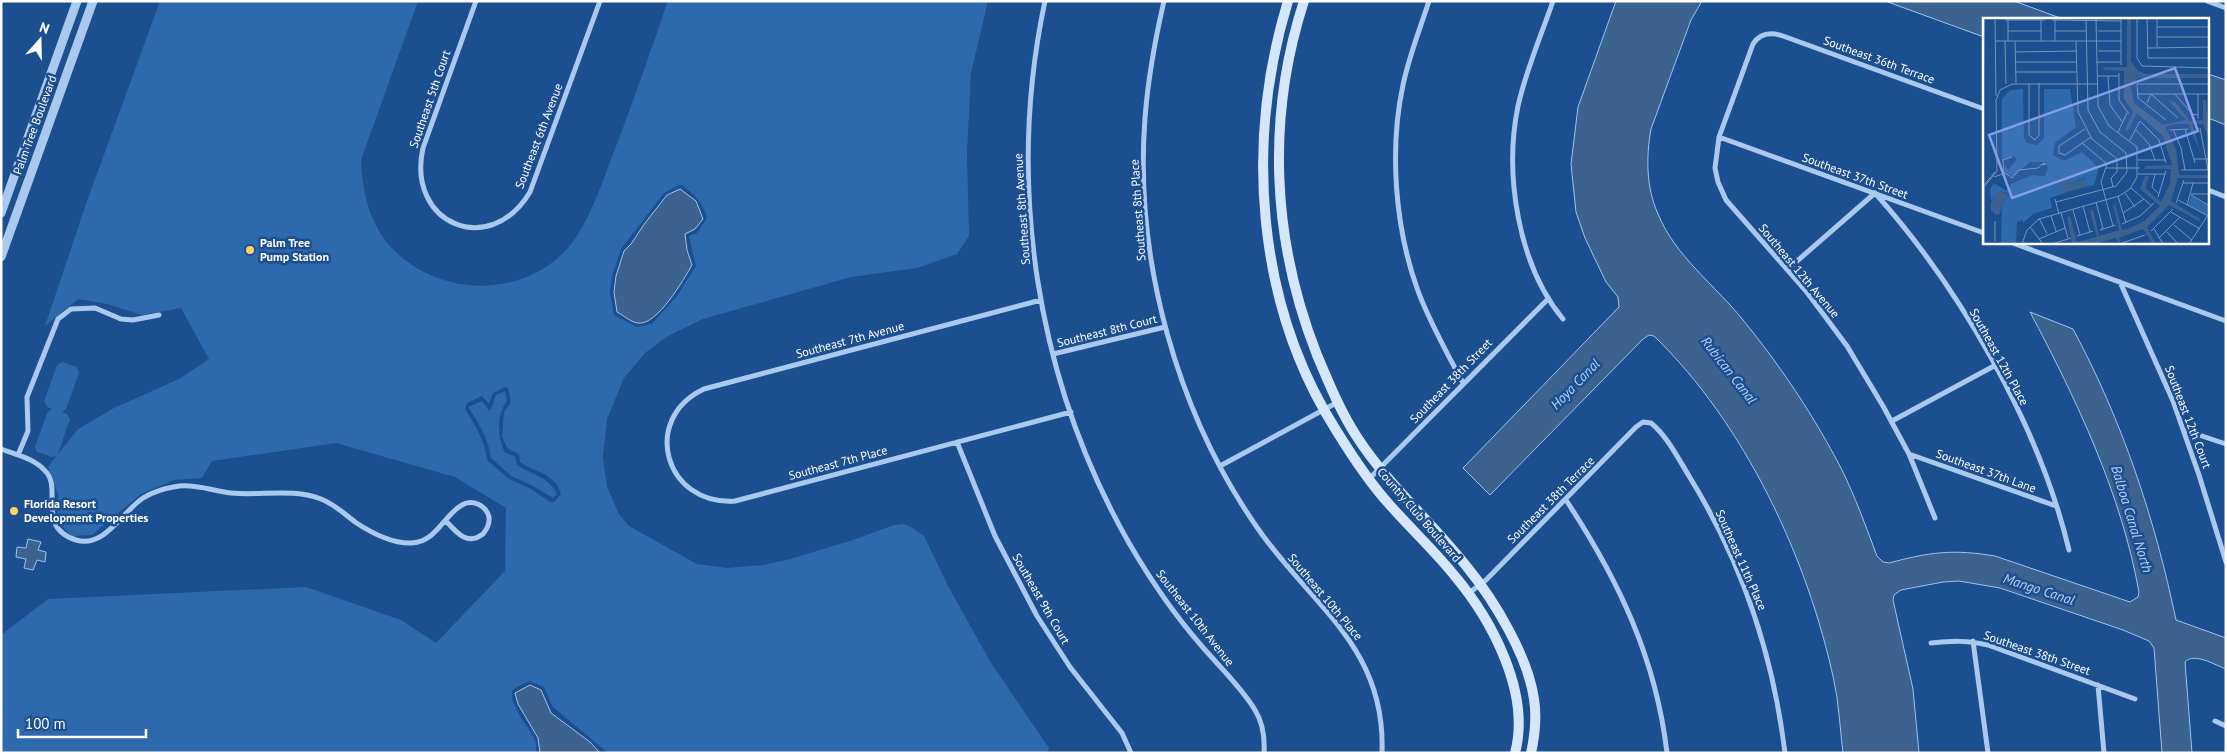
<svg xmlns="http://www.w3.org/2000/svg" width="2227" height="754" viewBox="0 0 2227 754" font-family="'PT Sans',sans-serif">
  <rect width="100%" height="100%" fill="#1b4f8f"/>
  <path fill="#2e69ad" fill-rule="evenodd" d="M160,1H418L361,160C363,209 378,248 424,272C472,297 537,288 572,243C588,222 601,187 610,162C631,109 649,55 668,1H988L971,73L967,152L969,236L957,254L917,268L851,277L703,319L668,336L645,353L624,378L607,419L603,457L607,487L619,514L629,526L697,564L727,568L763,565L787,560L853,540L894,525L904,524L911,527L924,536L948,586L991,663L1049,748L1048,753H608L553,707L544,687L529,681L513,689C506,702 530,728 535,740C536,744 536,749 536,753H1V635L48,599L306,587L401,620L436,643L505,571L506,508L455,477L336,443L212,461L202,478L174,480L141,494L92,535L72,536L57,521L58,495L48,467L56,456L52,457L37,452L35,447L47,413L52,409L47,407L44,401L57,365L62,362L77,367L79,373L66,409L62,412L67,414L70,419L58,454L78,429L114,408L179,379L209,359L181,308L142,315L107,304L78,299L45,326L87,201ZM679,185H682C695,195 702,201 707,218L697,233L689,236L696,266L677,296L652,324L637,327L614,315L610,293L612,276L621,249L664,193ZM505,387L508,388L511,402L504,412L502,437L508,449L519,454L520,462C536,473 555,473 561,494L554,502H550L531,489L509,479L487,460C485,441 475,425 465,409L467,403L482,396L489,404L493,393Z
    M505,391L507,401C496,416 497,436 505,453L515,456L517,465C532,475 548,476 557,494L553,498L533,486L511,476L491,458C489,439 478,422 468,407L482,401L490,411L496,395Z"/>
  <path fill="#3c6290" stroke="#9cc4f0" d="M1616,1H1702L1691,20L1651,129C1646,157 1646,187 1658,214C1675,256 1715,285 1743,320C1780,365 1814,416 1841,468C1855,496 1866,527 1877,556L1883,562L1889,563C1930,552 1953,549 1995,556L2130,602L2138,597L2139,592C2121,493 2077,401 2030,312L2073,329C2122,420 2155,519 2176,620L2226,638V669C2215,665 2194,652 2185,662L2192,753H2162L2154,648L2149,641L2123,630L2000,588L1959,581L1943,582L1901,590L1894,595L1893,600L1913,689L1919,753H1843C1840,729 1839,704 1834,681C1808,559 1745,424 1654,336L1649,335L1643,339L1490,495L1463,468L1619,307L1618,297L1606,282L1585,238L1576,212L1571,164L1578,107Z
    M1885,1H2014L2063,19H1984V37Z
    M2208,74L2226,80V125L2208,118Z
    M680,189L696,201L703,219L695,229L685,234L687,250L692,265C684,279 657,326 638,323C632,323 623,315 617,312L614,292L616,276L624,251L631,244L645,223L667,195Z
    M28,539L41,542L38,550L46,552L45,562L37,560L33,570L24,568L26,559L16,557L17,547L26,548Z
    M530,685L541,690L551,713L590,742L600,753H540L538,738L518,704L515,693Z"/>
  <g fill="none" stroke-linecap="round" stroke-linejoin="round">
    <path stroke="#a9c9ee" stroke-width="5" d="M476,1L423,148C406,224 490,259 530,192L600,1
      M1045,1C1006,184 1036,380 1129,543C1150,579 1173,613 1200,644C1215,662 1243,689 1255,710C1263,723 1265,737 1264,753
      M1164,1C1155,40 1148,79 1145,118C1134,261 1178,417 1261,533C1315,608 1386,649 1382,753
      M1429,1C1420,29 1409,56 1403,85C1389,150 1395,228 1418,291C1430,323 1447,353 1463,383
      M1553,1C1541,36 1526,70 1518,106C1504,174 1518,265 1563,319
      M2207,1L2226,8
      M1719,137L1984,233
      M2208,190L2226,197
      M2010,242L2226,321
      M1788,269L1875,193C1960,288 2039,425 2069,550
      M2120,282L2173,401L2199,475L2226,562
      M1041,300L704,389C640,419 665,506 735,501L1071,412
      M1053,354L1165,327
      M1892,421L1994,366
      M2184,430L2226,444
      M957,442L995,536L1037,616L1070,667L1122,733L1131,753
      M1,449C18,455 36,459 47,473C61,491 37,528 76,540C104,549 123,511 143,498C154,491 166,488 179,486C197,484 213,491 231,493C260,496 294,488 321,499C334,504 345,514 355,522C370,532 393,544 412,543C436,542 444,515 462,505C472,499 486,505 489,517C490,524 487,529 483,534C467,546 457,533 446,521
      M1909,454L2056,506
      M18,455L28,431L27,397L58,319L71,309L95,308L121,319L133,320L159,315
      M1220,466L1338,402
      M1369,479L1548,299
      M1566,500C1618,579 1656,658 1667,753
      M1935,518L1909,454L1883,406L1847,346L1806,291L1726,200L1718,182L1715,168L1719,137L1753,44C1760,33 1771,32 1783,36L1984,109
      M1469,593L1486,580L1636,427L1643,422L1651,423C1667,436 1678,458 1689,476C1741,560 1773,654 1785,753
      M1973,641L1988,753
      M1931,643C1951,641 1968,640 1988,645L2135,699
      M2098,685L2104,753
      M2215,721L2226,726"/>
    <path stroke="#a9c9ee" stroke-width="9" d="M1,213L77,1
      M1,257L93,1"/>
    <path stroke="#d6e6fa" stroke-width="10" d="M1288,1C1245,142 1256,304 1336,430C1352,456 1369,482 1389,504C1410,528 1434,550 1454,575C1492,620 1531,693 1515,753
      M1304,1C1266,118 1272,241 1317,355C1329,383 1340,411 1357,437C1388,485 1432,522 1467,567C1494,600 1528,656 1534,699C1537,718 1535,735 1531,753"/>
  </g>
  <g fill="#ffd166" stroke="#1b4f8f" stroke-width="2">
    <circle cx="250" cy="250" r="5"/>
    <circle cx="14" cy="511" r="5"/>
  </g>
  <g text-anchor="middle" stroke-width="5" stroke-linejoin="round" paint-order="stroke">
    <g font-size="12" fill="#fff" stroke="#1b4f8f">
      <text transform="translate(1879 60) rotate(20)" y="4">Southeast 36th Terrace</text>
      <text transform="translate(430 99) rotate(-71)" y="4">Southeast 5th Court</text>
      <text transform="translate(35 125) rotate(-70)" y="4">Palm Tree Boulevard</text>
      <text transform="translate(539 136) rotate(-69)" y="4">Southeast 6th Avenue</text>
      <text transform="translate(1855 176) rotate(20)" y="4">Southeast 37th Street</text>
      <text transform="translate(1022 209) rotate(-94)" y="4">Southeast 8th Avenue</text>
      <text transform="translate(1138 210) rotate(-94)" y="4">Southeast 8th Place</text>
      <text transform="translate(1799 271) rotate(50)" y="4">Southeast 12th Avenue</text>
      <text transform="translate(1107 331) rotate(-14)" y="4">Southeast 8th Court</text>
      <text transform="translate(850 340) rotate(-15)" y="4">Southeast 7th Avenue</text>
      <text transform="translate(1999 357) rotate(61)" y="4">Southeast 12th Place</text>
      <text transform="translate(1451 381) rotate(-46)" y="4">Southeast 38th Street</text>
      <text transform="translate(2188 417) rotate(69)" y="4">Southeast 12th Court</text>
      <text transform="translate(838 463) rotate(-15)" y="4">Southeast 7th Place</text>
      <text transform="translate(1986 471) rotate(20)" y="4">Southeast 37th Lane</text>
      <text transform="translate(1551 500) rotate(-45)" y="4">Southeast 38th Terrace</text>
      <text transform="translate(1419 515) rotate(49)" y="4">Country Club Boulevard</text>
      <text transform="translate(1741 560) rotate(66)" y="4">Southeast 11th Place</text>
      <text transform="translate(1325 597) rotate(50)" y="4">Southeast 10th Place</text>
      <text transform="translate(1041 599) rotate(60)" y="4">Southeast 9th Court</text>
      <text transform="translate(1195 618) rotate(52)" y="4">Southeast 10th Avenue</text>
      <text transform="translate(2037 653) rotate(19)" y="4">Southeast 38th Street</text>
    </g>
    <g font-size="12" font-weight="bold" fill="#fff" stroke="#1b4f8f" text-anchor="start">
      <text x="260" y="247">Palm Tree<tspan x="260" dy="14">Pump Station</tspan></text>
      <text x="24" y="508">Florida Resort<tspan x="24" dy="14">Development Properties</tspan></text>
    </g>
    <g font-size="14" font-style="italic" fill="#b5d3f5" stroke="#1b4f8f">
      <text transform="translate(1729 370) rotate(52)" y="5">Rubican Canal</text>
      <text transform="translate(1575 384) rotate(-46)" y="5">Hoya Canal</text>
      <text transform="translate(2132 519) rotate(73)" y="5">Balboa Canal North</text>
      <text transform="translate(2039 589) rotate(18)" y="5">Mango Canal</text>
    </g>
  </g>
  <g transform="translate(1983 18)">
    <rect width="226" height="226" fill="#1b4f8f"/>
    <path d="M40,71L41,120L44,125L54,127L61,120V71H87L93,109L72,125L70,137L81,143L99,134L116,150L111,167L102,168V159L89,166L71,158L85,174L67,180L69,190L50,196L40,205V202L34,204L33,226H18L19,186L27,176L18,173L8,182L7,171L11,165L24,173L28,166L49,157L62,158L65,150L63,144H47L30,159L22,154V146L25,152L34,141L30,138L19,143V81L27,72ZM208,178L226,188L224,198L205,187Z" fill="#2e69ad"/>
    <path d="M144,1H148V43L155,53L164,56H226V60H155L148,68L151,85L180,107L203,102L185,82L192,84L207,103L220,102V82H223L226,122L220,106H209L218,136L205,106H191L182,109L193,131L196,157H226V160H195L188,183L217,201L216,203L186,187L164,209L173,226H170L160,211L136,220L138,226L132,220L112,226H89L84,199L87,198L94,224L114,219L107,193L110,192L116,218L136,212L130,187L132,186L139,212L147,210L161,203L177,188L157,171L162,158H166L162,170L178,184L187,166L188,151H162V148L189,147L180,118L154,95L145,113L142,112L150,94L141,81V53L121,52L120,49H144ZM72,158L89,166L102,160V168L112,167L83,174ZM18,173L26,177L19,185L17,196L13,197L8,192V185L12,176Z" fill="#3c6290"/>
    <path fill="none" stroke="#7695bc" stroke-width="1" d="M154,1V40L159,48L227,50M164,1L165,40H227M12,2L13,78M22,2H62M25,2V23M58,2V23M69,2L138,3M174,9H227M25,13H58M72,13H103M115,13H138M174,19H227M12,23H138M22,23L23,66M32,23L33,65M72,23V2M93,23L95,94L109,121L134,141V154L128,160L130,169M174,29V1M164,30L227,29M115,33H138M32,34L93,33M32,44H93M113,44H138M138,47V1M32,54H93M136,55V82L146,96M115,58H136M125,58L127,87L140,105M46,66V117L52,122L56,117V65M154,76H227M192,76L209,96L215,97M164,85L168,76L195,100M215,101V76M183,102L155,80L154,66H227M217,110L225,152M102,111L76,128V135L82,137L108,119M152,111L166,126L172,142M190,111L198,130L202,152M202,111L212,145M187,112L205,111M135,114L144,95M147,122L157,103L176,122L183,145M99,125L124,146L118,164L130,208M0,130L1,2M211,141H227M155,142H183M123,150H157M198,152H227M21,155L20,142L29,139M155,156H182M172,156L169,169L176,176M11,159L22,155L29,160L36,152L55,150L60,145L63,146L59,147M200,165H227M0,168L12,154M148,170L169,188M142,175L152,189M208,176H227M208,177L227,188M135,178L143,205M175,179L183,153M72,181L76,196M195,182L227,199M73,184L133,168L144,154L143,135L117,114L105,92L103,2M113,184L120,211M193,185L201,162M204,187L210,165M100,188L107,214M90,192L97,217M188,194L217,211M78,195L85,220M140,195L161,181M68,198L73,213M56,200L64,216M139,206L157,198L171,185M191,207L209,222M47,209L60,226M171,211L180,226M117,212L133,207M168,213L190,191M184,214L195,226M94,218L110,213M176,220L197,199M56,221L82,210M12,223V203M139,225L162,217M1,226V169L14,153L13,82L17,72L29,66H115M39,226L44,212L56,201L136,178L147,171L154,159V129L126,108L115,88L113,1M69,226L88,220M206,226L227,194"/>
    <path fill="#839eea" fill-opacity="0.15" stroke="#839eea" stroke-width="2.5" d="M192,50L215,113L29,180L6,117Z"/>
    <rect width="226" height="226" fill="none" stroke="#fff" stroke-width="2.5"/>
  </g>
  <rect width="2227" height="754" fill="none" stroke="#ffffff" stroke-width="5"/>
  <g transform="translate(40 40) rotate(20)" stroke="#1b4f8f" stroke-width="4" paint-order="stroke">
  <path d="M0-4L9 19L0 12L-9 19Z" fill="#ffffff"/>
  <text y="-8" font-size="14" font-weight="bold" text-anchor="middle" fill="#ffffff">N</text>
  </g>
  <path d="M18 729v8h128v-8" fill="none" stroke="#ffffff" stroke-width="2.5"/>
  <text x="25" y="729" font-size="15" fill="#ffffff" stroke="#1b4f8f" stroke-width="4" paint-order="stroke">100 m</text>
</svg>
